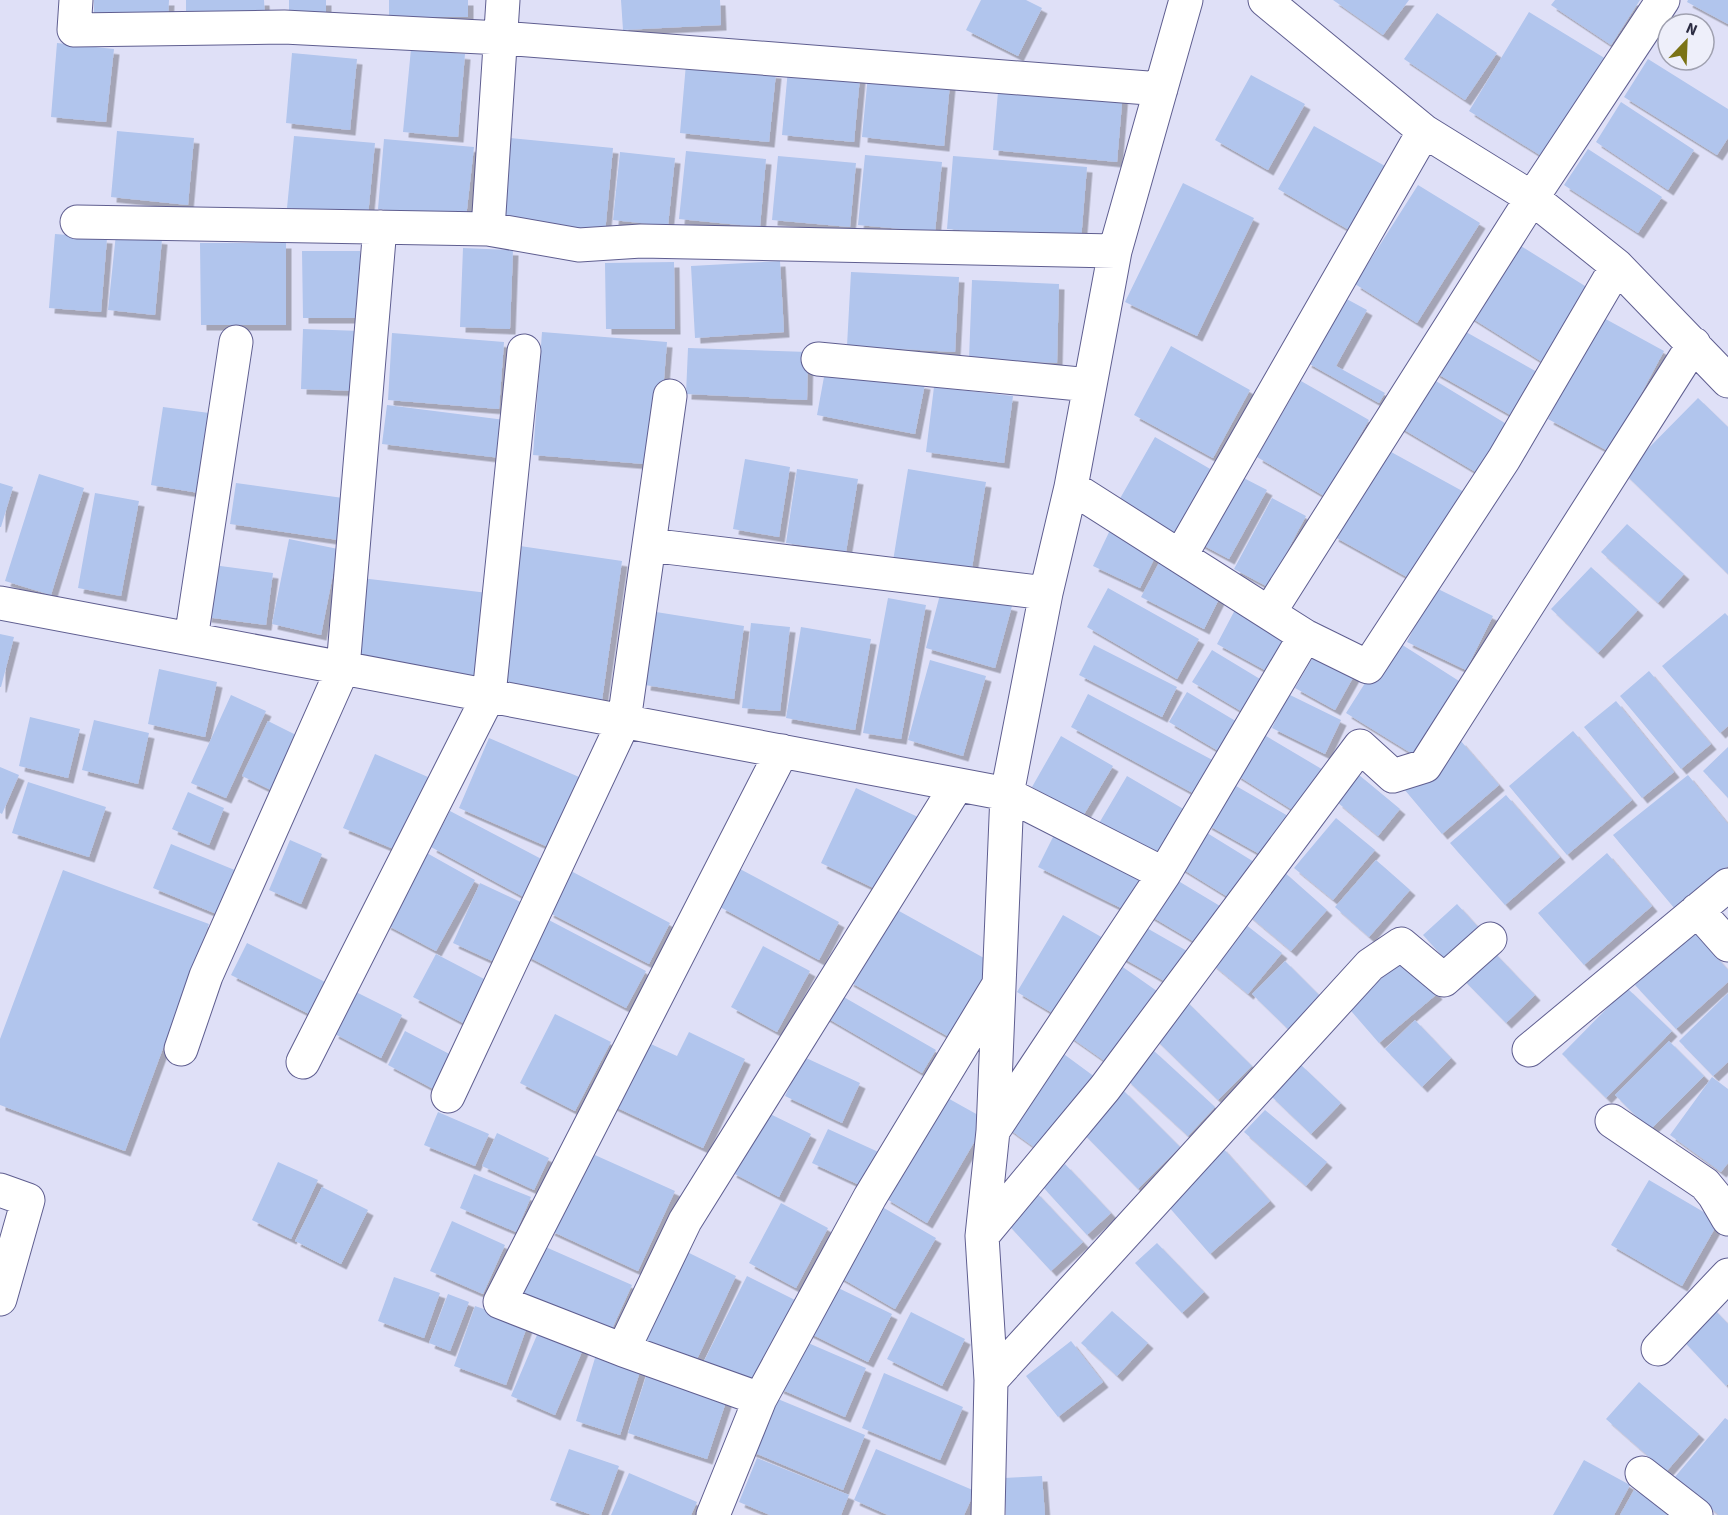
<svg xmlns="http://www.w3.org/2000/svg" width="1728" height="1515" viewBox="0 0 1728 1515" font-family="'Source Sans 3',sans-serif">
  <defs>
    <filter id="shadow"><feDropShadow dx="5.5" dy="5.5" stdDeviation="0" flood-color="#0004"/></filter>
  </defs>
  <rect width="100%" height="100%" fill="#dfe0f7"/>
  <path fill="#b1c5ed" filter="url(#shadow)" d="M94,0H169L168,18L94,16Z
    M186,0H264L265,18L186,19Z
    M289,0H326V18H289Z
    M389,0H468V17H389Z
    M621,0H720L721,25L623,30Z
    M981,0H1026L1042,8L1018,56L966,30Z
    M1333,0H1409L1383,35Z
    M1555,0H1640L1611,45L1551,5Z
    M1688,0H1728V24L1687,2Z
    M1529,12L1611,62L1551,162L1469,111Z
    M1437,13L1497,53L1465,100L1404,59Z
    M57,43L114,49L106,122L51,117Z
    M411,49L465,54L458,137L403,132Z
    M292,53L357,59L350,130L286,123Z
    M1648,59L1728,109V138L1717,155L1624,97Z
    M686,64L776,73L769,142L680,133Z
    M788,69L860,77L854,142L782,135Z
    M868,75L950,84L944,146L862,137Z
    M1251,75L1305,104L1268,170L1215,140Z
    M999,80L1123,92L1117,162L993,150Z
    M1621,102L1694,150L1668,190L1596,142Z
    M1314,126L1392,170L1356,234L1278,189Z
    M117,131L194,138L188,205L111,197Z
    M294,136L375,143L368,216L287,208Z
    M510,138L613,148L605,233L502,223Z
    M384,139L474,147L466,218L378,209Z
    M1588,149L1662,197L1638,233L1564,185Z
    M686,151L766,159L760,227L679,219Z
    M620,152L675,158L668,226L613,220Z
    M865,155L942,162L935,232L858,225Z
    M778,156L856,163L850,227L772,220Z
    M953,156L1087,167L1081,240L947,229Z
    M1183,183L1254,218L1197,336L1125,302Z
    M1418,185L1480,223L1417,323L1355,284Z
    M55,234L107,238L101,312L49,308Z
    M116,234L162,239L155,315L108,310Z
    M1513,241L1593,291L1547,365L1467,315Z
    M200,243H286V325H201Z
    M463,248L513,250L510,329L460,327Z
    M302,251H360L362,318H303Z
    M780,261L784,332L695,338L691,266Z
    M674,262L675,329H606L605,263Z
    M851,272L959,277L955,352L847,346Z
    M972,280L1059,284L1057,363L969,359Z
    M1343,297L1367,310L1336,366L1385,393L1379,403L1306,362Z
    M1602,317L1664,351L1610,452L1548,419Z
    M1459,328L1546,377L1521,421L1434,372Z
    M303,329L361,331L359,391L301,389Z
    M542,332L667,342L657,465L533,455Z
    M392,333L504,342L499,409L388,400Z
    M1171,346L1250,390L1213,458L1134,415Z
    M688,348L808,352L807,400L686,394Z
    M826,366L925,384L915,434L817,415Z
    M1426,375L1513,428L1484,477L1396,425Z
    M1301,381L1369,420L1324,496L1257,457Z
    M934,387L1013,396L1004,463L926,452Z
    M1698,398L1728,427V574L1624,473Z
    M387,405L505,420L501,458L382,444Z
    M163,407L217,414L205,494L151,485Z
    M1155,437L1212,470L1176,534L1118,502Z
    M1382,447L1466,493L1416,582L1333,536Z
    M745,459L790,467L779,537L733,529Z
    M797,469L858,479L846,552L786,543Z
    M908,469L986,482L971,574L893,561Z
    M1234,473L1267,490L1229,559L1197,542Z
    M39,474L84,488L51,595L5,581Z
    M0,483L13,487L1,527H0Z
    M236,483L350,499L345,541L230,524Z
    M95,493L139,501L121,596L78,588Z
    M1272,498L1306,516L1268,587L1234,569Z
    M1627,524L1684,574L1658,603L1601,552Z
    M1111,528L1158,551L1140,588L1093,566Z
    M289,539L338,549L321,635L272,624Z
    M520,546L622,561L601,707L497,691Z
    M1162,557L1224,589L1204,629L1141,597Z
    M213,565L273,573L266,625L206,617Z
    M1591,567L1638,610L1598,653L1551,609Z
    M361,578L488,593L477,683L352,669Z
    M942,587L1012,606L995,668L926,648Z
    M1434,587L1493,616L1466,670L1407,642Z
    M1108,588L1199,639L1177,679L1087,627Z
    M888,598L926,605L901,739L863,733Z
    M1237,606L1292,636L1272,674L1217,644Z
    M656,612L744,626L734,699L645,685Z
    M1725,613L1728,616V726L1720,733L1662,666Z
    M751,623L790,627L780,711L742,708Z
    M801,627L871,639L855,730L786,718Z
    M0,634L14,637L1,687H0Z
    M1393,639L1470,688L1424,761L1346,713Z
    M1094,645L1177,687L1162,717L1079,675Z
    M1212,650L1260,679L1241,711L1192,682Z
    M1316,652L1355,674L1335,710L1295,688Z
    M930,660L986,676L963,756L908,740Z
    M159,669L217,682L205,737L148,724Z
    M1649,671L1711,744L1681,769L1620,696Z
    M1187,692L1244,726L1227,756L1169,722Z
    M1088,694L1220,764L1202,798L1071,727Z
    M1288,694L1341,720L1325,754L1272,728Z
    M231,695L266,711L226,798L191,783Z
    M1616,701L1674,772L1642,798L1584,727Z
    M30,717L80,729L68,778L19,766Z
    M94,720L149,733L138,784L82,770Z
    M268,721L300,737L273,791L242,776Z
    M1573,731L1632,800L1567,855L1509,786Z
    M1261,733L1325,771L1299,814L1235,774Z
    M1061,736L1113,766L1083,816L1032,787Z
    M489,738L586,780L555,850L459,808Z
    M1460,740L1499,785L1442,834L1404,789Z
    M1728,747V798L1703,771Z
    M375,754L428,777L396,850L343,828Z
    M0,767L19,775L2,814L0,813Z
    M1359,775L1400,809L1378,836L1337,802Z
    M1688,775L1728,824V866L1675,909L1613,835Z
    M1127,776L1192,814L1160,868L1095,830Z
    M28,782L106,807L89,857L12,833Z
    M1231,783L1295,820L1272,861L1206,824Z
    M856,788L918,817L882,892L821,863Z
    M188,792L224,808L209,845L172,829Z
    M1506,795L1560,857L1505,905L1450,843Z
    M450,811L549,863L529,900L431,847Z
    M1336,818L1375,850L1333,900L1294,868Z
    M1058,827L1149,872L1129,912L1038,867Z
    M1199,828L1259,865L1236,902L1176,865Z
    M290,840L322,854L301,904L269,890Z
    M171,844L242,873L224,917L153,888Z
    M425,852L475,880L436,951L385,924Z
    M1607,853L1652,906L1584,965L1538,913Z
    M1376,860L1410,890L1369,937L1335,907Z
    M740,869L839,922L819,960L720,907Z
    M63,870L209,924L125,1151L0,1105V1039Z
    M569,870L670,923L649,964L548,912Z
    M1283,871L1327,910L1291,951L1246,913Z
    M1170,876L1225,909L1203,947L1147,914Z
    M480,883L529,906L501,965L453,943Z
    M1457,904L1488,938L1454,969L1423,935Z
    M890,906L993,963L951,1038L848,981Z
    M1063,915L1110,942L1064,1020L1017,992Z
    M545,918L646,971L626,1008L525,955Z
    M1138,923L1194,955L1175,987L1119,956Z
    M1245,924L1282,953L1248,994L1211,963Z
    M1694,932L1728,970V982L1676,1029L1635,985Z
    M247,943L329,984L313,1016L231,975Z
    M1487,945L1535,995L1506,1023L1457,973Z
    M763,946L810,971L777,1032L731,1007Z
    M436,954L488,981L465,1024L413,997Z
    M1404,955L1437,994L1379,1043L1346,1005Z
    M1285,961L1321,997L1288,1029L1252,994Z
    M1117,963L1164,996L1113,1067L1066,1034Z
    M1627,988L1672,1031L1606,1098L1562,1054Z
    M354,991L402,1015L381,1058L333,1033Z
    M835,992L936,1050L922,1073L822,1015Z
    M1728,993V1062L1713,1076L1679,1041Z
    M1184,999L1252,1066L1218,1100L1150,1034Z
    M555,1014L611,1042L575,1111L520,1083Z
    M1415,1020L1451,1058L1422,1087L1385,1049Z
    M405,1031L459,1059L441,1093L388,1065Z
    M689,1032L745,1059L703,1148L609,1104L640,1039L677,1056Z
    M1669,1041L1704,1076L1650,1130L1615,1095Z
    M1153,1050L1215,1107L1188,1136L1126,1079Z
    M1061,1052L1099,1080L1045,1155L1006,1127Z
    M804,1057L860,1083L842,1123L785,1096Z
    M1300,1064L1341,1103L1311,1134L1270,1095Z
    M1712,1077L1728,1089V1163L1721,1172L1670,1135Z
    M1123,1090L1180,1147L1138,1189L1081,1131Z
    M944,1096L987,1120L927,1223L885,1198Z
    M762,1110L811,1134L779,1197L731,1172Z
    M1265,1110L1327,1162L1306,1186L1244,1132Z
    M438,1112L489,1134L475,1166L424,1145Z
    M828,1129L885,1155L868,1189L812,1163Z
    M497,1133L549,1158L534,1190L482,1166Z
    M1221,1146L1270,1201L1210,1254L1162,1199Z
    M586,1151L675,1191L638,1271L549,1230Z
    M278,1162L318,1180L291,1239L252,1220Z
    M1065,1164L1111,1213L1087,1235L1042,1186Z
    M474,1174L531,1197L516,1232L460,1208Z
    M1649,1180L1719,1221L1682,1286L1611,1245Z
    M322,1187L368,1210L341,1264L295,1241Z
    M1035,1191L1083,1242L1051,1271L1003,1219Z
    M781,1203L828,1228L796,1288L749,1263Z
    M877,1204L936,1238L895,1309L836,1275Z
    M452,1221L505,1245L483,1294L430,1271Z
    M1157,1243L1204,1292L1182,1313L1135,1263Z
    M541,1245L632,1285L607,1340L517,1299Z
    M681,1249L736,1276L691,1372L635,1345Z
    M747,1276L795,1300L749,1392L701,1367Z
    M394,1277L440,1293L424,1338L378,1321Z
    M828,1283L892,1314L868,1362L805,1331Z
    M448,1294L469,1302L450,1351L429,1343Z
    M1709,1304L1728,1324V1384L1726,1386L1677,1334Z
    M475,1306L528,1324L506,1385L454,1366Z
    M1112,1311L1148,1343L1117,1376L1081,1343Z
    M911,1312L965,1339L942,1386L887,1359Z
    M540,1328L584,1347L555,1415L511,1396Z
    M799,1339L866,1368L845,1417L778,1388Z
    M1071,1341L1103,1382L1058,1417L1026,1376Z
    M598,1348L643,1362L620,1435L576,1421Z
    M649,1367L729,1393L707,1459L628,1433Z
    M884,1373L963,1407L940,1460L862,1428Z
    M1639,1382L1699,1434L1666,1472L1606,1419Z
    M773,1397L865,1435L843,1490L750,1451Z
    M1725,1418L1728,1420V1515H1719L1674,1478Z
    M569,1449L619,1466L601,1515H592L550,1500Z
    M876,1449L975,1491L964,1515H888L854,1500Z
    M757,1458L849,1495L841,1515H770L739,1502Z
    M1584,1460L1630,1485L1614,1515H1553Z
    M629,1473L697,1502L691,1515H611Z
    M1042,1476L1045,1515H1006L1004,1478Z
    M1634,1490L1674,1512L1672,1515H1620Z"/>
  <g fill="none" stroke-linecap="round" stroke-linejoin="round">
    <g stroke="#5f5e90" stroke-width="35">
      <path id="minor" d="M76,0L74,30L284,27L501,38L1161,89
        M1265,0L1424,131L1532,198L1617,266L1728,381
        M77,222L488,229L579,245L641,241L1115,251
        M488,229L503,0
        M818,359L1090,385
        M1071,487L1305,636L1368,667L1504,459L1617,266
        M649,545L1046,593
        M1181,555L1424,131
        M0,603L1007,794L1164,874
        M1269,613L1532,198L1663,0
        M191,639L236,342
        M1697,910L1728,945
        M181,1049L206,976L343,668L380,227
        M1529,1050L1728,885
        M303,1062L489,695L524,351
        M448,1096L624,721L670,396
        M1612,1121L1705,1184L1714,1195L1728,1219
        M993,1131L1164,874L1305,636
        M0,1190L28,1200L0,1299
        M982,1236L1105,1088L1360,746L1393,776L1425,766L1694,344
        M1658,1349L1728,1275
        M623,1350L685,1221L957,785
        M991,1380L1370,965L1401,944L1444,980L1490,939
        M760,1399L623,1350L500,1302L782,751
        M1642,1473L1696,1515
        M713,1515L760,1399L870,1197L999,984
        M988,1515L991,1380L982,1236L993,1131L1007,794L1046,593L1071,487L1115,251L1186,0"/>
    </g>
    <use href="#minor" stroke="#fff" stroke-width="33"/>
  </g>
  <g transform="translate(1686 42) rotate(23)"><circle r="28" fill="#eeeffa" stroke="#a0a1b0" stroke-width="1.5"/>
  <path d="M0-4.5L10 22L0 15L-10 22Z" fill="#7b7315"/>
  <text y="-9" font-size="16" font-weight="bold" text-anchor="middle" fill="#2b2b41">N</text>
  </g>
</svg>
